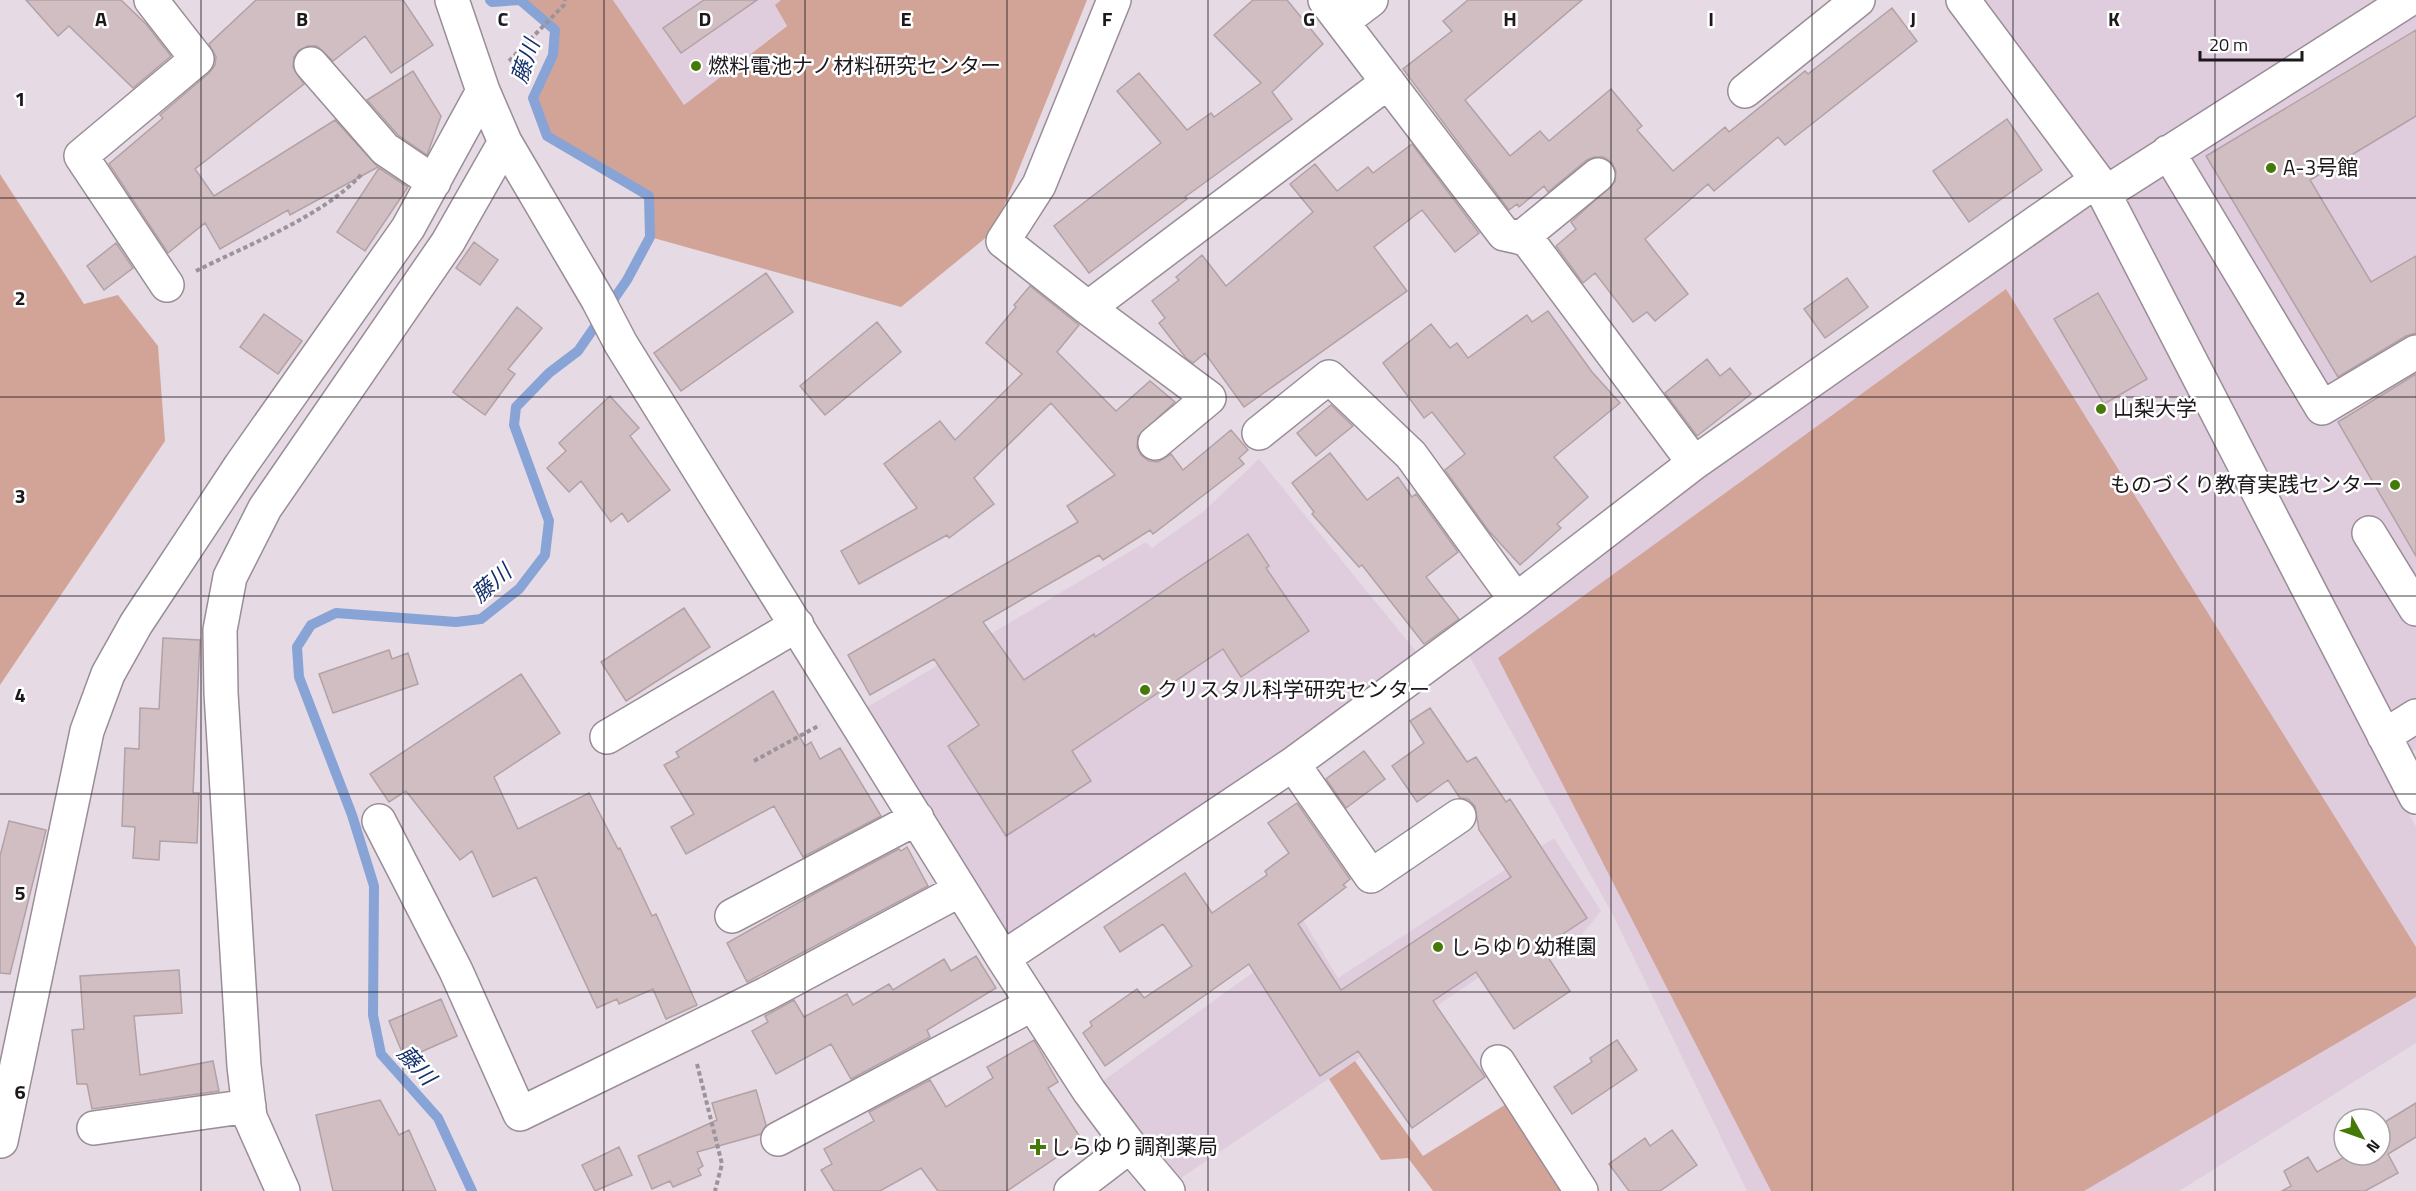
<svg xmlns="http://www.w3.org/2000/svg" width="2416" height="1191" viewBox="0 0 2416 1191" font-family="'Titillium Web','Noto Sans JP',sans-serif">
  <rect width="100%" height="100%" fill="#e6dae5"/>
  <path fill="#dfcdde" d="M613,0H781L776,5L787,25L684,106Z
    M1982,0H2416V749L2386,769L2416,827V1043L2179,1191H1747L1614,917L1467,652L2104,166Z
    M1259,459L1427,665L1003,958L854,715L1146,542L1152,548L1204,511Z
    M1554,838L1601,911L1574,944L1554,927L1166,1188L1089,1091L1273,958L1302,918L1338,978Z"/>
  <path fill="#d2a498" d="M490,0H613L684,105L787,26L775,5L781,0H1087L994,231L901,307L650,237L648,195L547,136L533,98L553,55L555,30L520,0L492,2Z
    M0,174L84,304L118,295L158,346L165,441L0,685Z
    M2006,289L2416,947V997L2084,1191H1771L1498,658Z
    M1355,1061L1423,1156L1519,1096L1581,1191H1433L1408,1158L1381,1160L1329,1079Z"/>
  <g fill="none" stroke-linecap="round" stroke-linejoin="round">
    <path stroke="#88a3d6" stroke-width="10" d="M472,1191L438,1118L381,1054L373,1015L374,886L352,815L299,677L297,647L311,625L336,613L456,622L481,619L519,589L545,555L549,521L514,425L516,407L549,373L578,351L627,280L650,237L649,196L547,136L533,98L553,55L555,30L520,0L492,2L490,0"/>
  </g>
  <path fill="#d0bec3" stroke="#b2a1a5" stroke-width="1.5" d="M26,0H121L146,24L171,56L133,88L69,26L58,36Z
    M256,0H403L433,45L391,73L365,36L333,61L317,46H308L299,50L294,57L293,67L304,84L195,169L214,196L335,120L378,167L290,215L288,210L220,249L205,223L168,253L109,164L163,118L160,115L209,73L215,65L216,57L209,44Z
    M704,0H757L681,53L663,28Z
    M1253,0H1287L1323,44L1272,92L1292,119L1185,197L1187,199L1089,273L1054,226L1161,143L1117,91L1139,73L1187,130L1211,113L1214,117L1261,83L1214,35Z
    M1468,0H1582L1465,100L1510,156L1540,131L1549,141L1611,89L1642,126L1637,130L1673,171L1725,127L1729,132L1805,71L1808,74L1892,8L1917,41L1785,145L1778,137L1714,191L1708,184L1645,239L1688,294L1655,321L1647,312L1633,322L1595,273L1583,283L1556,246L1576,229L1571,222L1615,182L1616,171L1612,163L1604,157H1594L1587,160L1548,192L1544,186L1519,207L1517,204L1509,210L1403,69L1452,31L1443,21Z
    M2416,30V116L2310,180L2371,282L2416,256V333L2406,336L2338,377L2206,156Z
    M413,71L441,116L427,155L398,135L367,100Z
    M2007,119L2042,170L1969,222L1933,171Z
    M1412,144L1479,233L1455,252L1422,210L1374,247L1407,291L1244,407L1205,353L1193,363L1186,358L1159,323L1165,318L1152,301L1179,280L1176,277L1202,255L1226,286L1313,212L1290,184L1315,164L1337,191L1368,167L1373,173Z
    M379,168L408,187L365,251L337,232Z
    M474,242L498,260L480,285L456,268Z
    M116,243L133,268L104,290L87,266Z
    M766,273L793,312L681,391L654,353Z
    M1847,278L1868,307L1825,338L1804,309Z
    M1030,286L1079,325L1057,352L1116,411L1150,381L1175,402L1138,436L1137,447L1141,455L1149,461L1158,462L1171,454L1183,470L1231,430L1248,450L1239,458L1244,464L1153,534L1150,530L1103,560L1099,555L983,622L1024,680L1094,634L1095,637L1248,534L1269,566L1266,568L1309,631L1241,677L1223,649L1072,751L1091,781L1006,836L948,746L979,725L934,659L870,695L848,655L1078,522L1067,506L1115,475L1051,403L974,478L994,504L949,538L947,535L859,584L841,551L917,508L884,464L940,421L955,440L1022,374L986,343L1016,307L1014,305Z
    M2098,293L2147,379L2104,404L2054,319Z
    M517,307L542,328L508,369L515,374L485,415L453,392Z
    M1548,311L1592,372L1620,403L1554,457L1588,497L1557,524L1561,528L1520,565L1488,530L1445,470L1465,454L1432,412L1424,418L1383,363L1431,324L1450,348L1457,343L1468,358L1527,315L1532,322Z
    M264,314L302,341L278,374L240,347Z
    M877,322L901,352L825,415L800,386Z
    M1707,359L1720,376L1730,368L1751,394L1697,436L1665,393Z
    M2416,374V556L2338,422Z
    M610,396L639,428L630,436L670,490L628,522L622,513L611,522L581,481L569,492L547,468L566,451L559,443Z
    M1331,405L1353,426L1316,456L1297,433Z
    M1330,453L1367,500L1398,477L1412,497L1416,494L1458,552L1426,577L1459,619L1424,644L1362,565L1359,567L1312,514L1314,512L1292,483Z
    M684,608L710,647L626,701L601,662Z
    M163,638L200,640L193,793H199L197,843L160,841L159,860L133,858L135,827L122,826L125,748L139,749L140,708L159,709Z
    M389,650L392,659L408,653L418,684L333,713L319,674Z
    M521,674L560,733L494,777L518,829L589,793L618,849L620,848L652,916L656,914L697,1005L666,1019L653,989L619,1004L617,999L597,1008L536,877L493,897L472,851L460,860L406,791L389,802L370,774Z
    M773,691L805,746L811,742L820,759L840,748L881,816L803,857L774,806L686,854L671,827L694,814L664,765L679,757L676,752Z
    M1430,708L1467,762L1476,757L1506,802L1510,799L1587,918L1542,948L1570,991L1514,1029L1476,972L1433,1001L1485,1077L1412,1128L1358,1051L1320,1076L1249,964L1105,1066L1083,1033L1092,1026L1090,1022L1137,989L1144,998L1192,966L1163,924L1120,952L1104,927L1185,873L1212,913L1267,875L1265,871L1289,853L1268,823L1297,803L1350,879L1343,885L1346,887L1298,924L1341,990L1511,877L1479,830L1475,806L1468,799L1460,798L1448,780L1417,802L1392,766L1424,743L1410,721Z
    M1364,751L1385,779L1346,808L1326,779Z
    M9,821L46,830L10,974L0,973V856Z
    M907,847L928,886L747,982L727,943L821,890L899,849L901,851Z
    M976,956L996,988L927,1030L930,1037L851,1079L831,1044L776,1074L752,1031L768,1022L765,1016L794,1000L804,1017L847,994L853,1005L889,984L893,990L944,959L951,971Z
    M179,970L182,1013L134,1016L140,1075L213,1061L219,1091L92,1109L87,1084H77L72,1030L84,1029L80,976Z
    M441,999L457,1036L405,1059L389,1021Z
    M1034,1040L1058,1082L1048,1088L1082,1140L1007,1191H938L921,1168L880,1191H834L821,1170L832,1164L824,1149L874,1121L869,1112L930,1080L946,1107L993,1078L987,1067Z
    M1617,1040L1637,1070L1572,1114L1554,1087L1592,1062L1590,1058Z
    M756,1090L766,1125L761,1134L697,1152L703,1166L698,1169L701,1175L673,1187L670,1181L652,1189L638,1156L717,1120L712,1103Z
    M380,1100L399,1135L409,1130L436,1191H333L316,1115Z
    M2416,1103V1137L2388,1154L2398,1173L2365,1191H2282L2291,1186L2284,1171L2308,1157L2317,1172L2348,1155H2380V1125Z
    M1672,1130L1697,1165L1660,1191H1629L1609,1164L1645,1138L1650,1146Z
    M619,1147L632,1175L595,1191L582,1165Z"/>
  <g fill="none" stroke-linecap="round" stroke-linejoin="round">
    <g stroke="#998d98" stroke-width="36">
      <path id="minor" d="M151,0L197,59L81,156L167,285
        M452,0L483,91L505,142L598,300L621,344L1003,958L1089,1091L1130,1146L1168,1191
        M1114,0L1039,185L1003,241L1088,308L1388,82
        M1325,0L1504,234L1527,239L1694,463
        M1963,0L2097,180L2416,797
        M1342,22L1371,0
        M311,64L385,149L434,182
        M1745,91L1858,0
        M2168,152L2322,408L2416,352
        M2104,194L2408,0
        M1521,238L1598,175
        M1088,308L1209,398L1155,443
        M1259,433L1329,377L1411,455L1516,600
        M2369,533L2416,609
        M2384,736L2416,716
        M607,737L797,625
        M1293,764L1371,876L1459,816
        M379,821L456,971L520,1114L766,994L960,890
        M732,916L917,818
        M1003,958L1293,764L1516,600L1694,463L2097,180
        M1498,1062L1581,1191
        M94,1128L249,1106
        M778,1139L1033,1004
        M1,1141L87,731L108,674L136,624L241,465L408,228L483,91
        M283,1191L250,1117L244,1066L221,693L220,630L230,577L265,508L448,242L505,142
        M1071,1191L1130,1146"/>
    </g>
    <path stroke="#9c939b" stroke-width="4" stroke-dasharray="4.5 3" stroke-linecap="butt" d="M509,61L564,5L565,0
      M196,271C249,244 322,217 362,174
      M754,761L820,725
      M697,1064L722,1164L715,1191"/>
    <use href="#minor" stroke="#fff" stroke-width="33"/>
  </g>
  <path fill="none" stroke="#1d181c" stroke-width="1.5" stroke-opacity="0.55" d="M201,0V1191M403,0V1191M604,0V1191M805,0V1191M1007,0V1191M1208,0V1191M1409,0V1191M1611,0V1191M1812,0V1191M2013,0V1191M2215,0V1191M0,198H2416M0,397H2416M0,596H2416M0,794H2416M0,992H2416"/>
  <g fill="#467a08" stroke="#fff" stroke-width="2">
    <circle cx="696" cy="66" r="6"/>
    <circle cx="2271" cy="168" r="6"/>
    <circle cx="2101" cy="409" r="6"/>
    <circle cx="2395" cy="485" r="6"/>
    <circle cx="1145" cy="690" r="6"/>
    <circle cx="1438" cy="947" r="6"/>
    <path d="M1035 1138h6v6h6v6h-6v6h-6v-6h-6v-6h6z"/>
  </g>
  <g text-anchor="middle" stroke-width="5" stroke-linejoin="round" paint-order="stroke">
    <g font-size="21" fill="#1d181c" stroke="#fff" text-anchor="start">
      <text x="708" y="73">燃料電池ナノ材料研究センター</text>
      <text x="2283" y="175">A-3号館</text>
      <text x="2113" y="416">山梨大学</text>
      <text x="2383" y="492" text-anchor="end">ものづくり教育実践センター</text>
      <text x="1157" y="697">クリスタル科学研究センター</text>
      <text x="1450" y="954">しらゆり幼稚園</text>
      <text x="1050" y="1154">しらゆり調剤薬局</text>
    </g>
    <g font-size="22" font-style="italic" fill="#122f6a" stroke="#fff">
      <text transform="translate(525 61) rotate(-71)" y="8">藤川</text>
      <text transform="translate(491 583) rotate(-41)" y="8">藤川</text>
      <text transform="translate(417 1065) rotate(48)" y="8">藤川</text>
    </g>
  </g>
  <g font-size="20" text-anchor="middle" font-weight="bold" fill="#1d181c" stroke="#fff" stroke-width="5" stroke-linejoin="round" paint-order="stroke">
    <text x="101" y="26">A</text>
    <text x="302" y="26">B</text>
    <text x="503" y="26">C</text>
    <text x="705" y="26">D</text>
    <text x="906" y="26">E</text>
    <text x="1107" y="26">F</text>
    <text x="1309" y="26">G</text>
    <text x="1510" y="26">H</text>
    <text x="1711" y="26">I</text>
    <text x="1913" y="26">J</text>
    <text x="2114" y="26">K</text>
    <text x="20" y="106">1</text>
    <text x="20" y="305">2</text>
    <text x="20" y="503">3</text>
    <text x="20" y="702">4</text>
    <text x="20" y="900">5</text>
    <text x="20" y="1099">6</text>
  </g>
  <g transform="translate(2362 1137) rotate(130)"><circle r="28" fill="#ffffff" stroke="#a5a3a4" stroke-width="1.5"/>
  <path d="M0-4.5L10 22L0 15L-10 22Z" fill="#467a08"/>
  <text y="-9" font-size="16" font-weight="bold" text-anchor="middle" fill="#1d181c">N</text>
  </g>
  <path d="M2200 51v9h102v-9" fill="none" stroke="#1d181c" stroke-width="3"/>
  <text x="2209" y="51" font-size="18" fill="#1d181c" stroke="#ffffff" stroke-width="4.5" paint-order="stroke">20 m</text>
</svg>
